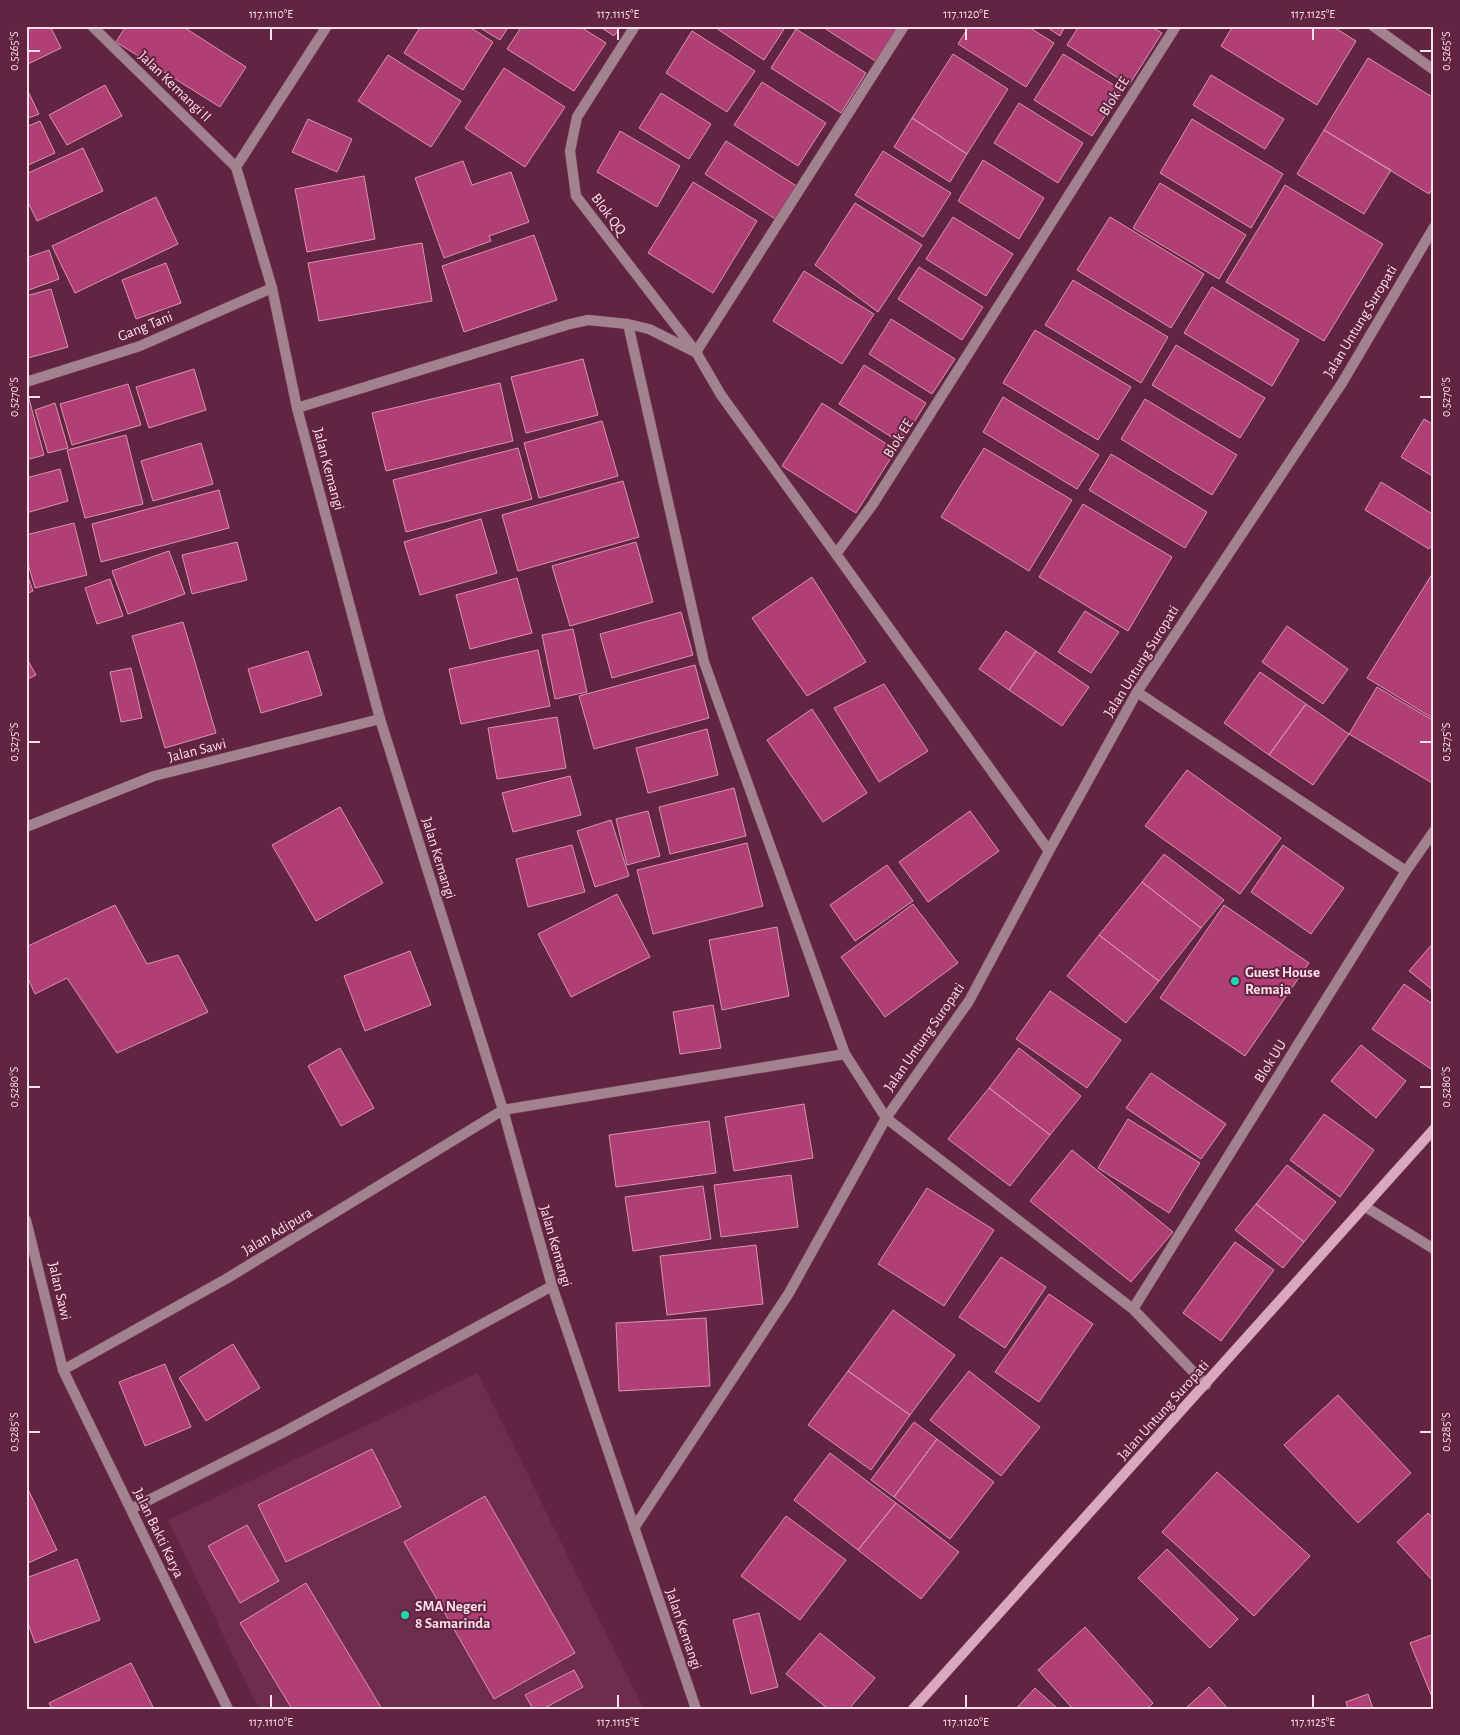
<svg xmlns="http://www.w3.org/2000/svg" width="1460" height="1735" viewBox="0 0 1460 1735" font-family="'Alegreya Sans',sans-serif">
  <rect width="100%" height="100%" fill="#612541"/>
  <path fill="#702c4c" d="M477,1373L644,1709H259L168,1520Z"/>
  <path fill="#b03f76" stroke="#db93b0" d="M26,26H50L61,48L26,65Z
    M126,26H182L246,67L220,107L116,42Z
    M421,26H468L493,42L463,90L404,53Z
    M477,26H509L500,40Z
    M522,26H579L606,43L574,91L507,49Z
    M599,26H621L614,36Z
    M713,26H786L764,60Z
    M821,26H900L877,62Z
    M969,26H1027L1054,43L1026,87L958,44Z
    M1045,26H1065L1060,36Z
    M1079,26H1150L1162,33L1129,85L1067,45Z
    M1233,26H1332L1356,41L1317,105L1221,46Z
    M796,29L866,73L841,113L771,68Z
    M692,31L755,71L727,112L666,73Z
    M953,54L1008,89L967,154L912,118Z
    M1063,54L1122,90L1092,136L1034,100Z
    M388,55L461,101L431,147L358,101Z
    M1368,58L1434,98V186L1429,194L1324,130Z
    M504,68L565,107L525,167L465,128Z
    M1211,75L1284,119L1265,149L1193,105Z
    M762,82L826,123L798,166L734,125Z
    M105,85L122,116L67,145L49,115Z
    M26,87L39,114L26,119Z
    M661,93L711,124L689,159L639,128Z
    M1019,103L1083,143L1058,183L994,143Z
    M912,118L967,154L950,182L894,147Z
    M308,119L352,139L337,172L292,152Z
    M1192,119L1283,174L1251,228L1160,173Z
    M40,121L55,153L26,166V127Z
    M1324,130L1391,170L1364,214L1297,174Z
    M620,131L680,166L657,207L597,172Z
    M726,141L798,187L777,220L705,174Z
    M83,148L103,191L37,221L26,198V174Z
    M883,151L951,193L923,237L855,195Z
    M983,160L1044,198L1019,239L958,201Z
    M463,161L472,185L511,172L529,222L489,236L491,241L444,258L415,178Z
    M364,176L375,239L307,252L295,189Z
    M693,182L757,221L713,293L648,253Z
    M1160,183L1246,235L1219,279L1133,228Z
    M1285,185L1383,244L1324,341L1226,282Z
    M156,197L178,244L75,293L52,246Z
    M855,203L922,245L878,312L815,265Z
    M953,217L1013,254L986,296L926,259Z
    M1110,217L1204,274L1171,328L1077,270Z
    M534,235L557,300L464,332L442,266Z
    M422,243L432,301L319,321L308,263Z
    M49,250L59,279L26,291V258Z
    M166,263L181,303L136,319L122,280Z
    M919,267L983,307L962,340L898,299Z
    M804,271L874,314L842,364L773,321Z
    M1073,280L1168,337L1141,383L1045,325Z
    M1212,287L1299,340L1272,386L1184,333Z
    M51,289L68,347L28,358L26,296Z
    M891,319L955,359L932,394L869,354Z
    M1035,330L1131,387L1098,440L1003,383Z
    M1176,345L1265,398L1240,438L1152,385Z
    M583,359L598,415L526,433L511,377Z
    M864,365L926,403L901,443L839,404Z
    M194,369L206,410L149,428L136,387Z
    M500,383L513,441L386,471L372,413Z
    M128,384L141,425L72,445L60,404Z
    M28,395L44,455L26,460V396Z
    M1003,397L1099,455L1077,489L983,432Z
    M1145,399L1237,455L1212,495L1121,439Z
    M55,403L68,448L48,453L35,410Z
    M822,403L896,450L856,513L782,466Z
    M1424,419L1434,425V477L1401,457Z
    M602,421L618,476L539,498L524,443Z
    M126,435L143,504L85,518L67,450Z
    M201,443L213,484L153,501L141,461Z
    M518,448L532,499L406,532L393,480Z
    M984,448L1072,500L1029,571L941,517Z
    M1111,454L1207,512L1185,548L1089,490Z
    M60,469L68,501L26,513V478Z
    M623,481L639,537L518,571L502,515Z
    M1381,482L1434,515V542L1429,549L1365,510Z
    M219,490L229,528L101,562L92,524Z
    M1083,504L1172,557L1128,631L1039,577Z
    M481,519L497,573L420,595L404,542Z
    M74,523L87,575L35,588L26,557V535Z
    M237,542L247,580L192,594L182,555Z
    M636,542L653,602L570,626L552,566Z
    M169,551L185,594L128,614L112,571Z
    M26,571L33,591L26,594Z
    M1434,571V719L1367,678Z
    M812,577L866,662L807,696L752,618Z
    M517,578L532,633L470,649L456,595Z
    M110,579L123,616L97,624L85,588Z
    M1085,611L1119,632L1091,673L1058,652Z
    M681,612L693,655L612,678L600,634Z
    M183,622L216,733L165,748L132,636Z
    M1287,626L1348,669L1323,704L1262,662Z
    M573,629L587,692L555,699L542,635Z
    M1006,631L1036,651L1009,690L979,669Z
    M538,650L550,706L461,724L449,669Z
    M308,651L322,695L261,713L248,669Z
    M1036,651L1089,687L1062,726L1009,690Z
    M26,657L36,675L26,680Z
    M695,665L709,718L594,749L579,696Z
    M131,668L142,718L121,722L110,672Z
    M1260,672L1306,704L1269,755L1224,723Z
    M884,684L928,751L879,782L834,708Z
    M1377,687L1434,721V784L1349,734Z
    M1306,704L1349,734L1313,785L1269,755Z
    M812,709L867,793L823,822L767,740Z
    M557,717L566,768L497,779L488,728Z
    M707,729L718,775L648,793L636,748Z
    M1187,770L1281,838L1240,894L1145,826Z
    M570,776L581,815L513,832L502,793Z
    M734,788L746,836L670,854L659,807Z
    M340,807L383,883L316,921L272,845Z
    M648,811L660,856L627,865L616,819Z
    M970,811L999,851L928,902L899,862Z
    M611,820L629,876L595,887L577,831Z
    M747,843L763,906L653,934L637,870Z
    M572,845L585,892L528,907L516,859Z
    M1283,845L1344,888L1311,934L1251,892Z
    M1164,854L1224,900L1201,928L1142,882Z
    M887,865L913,901L855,941L830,905Z
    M1142,882L1201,928L1159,981L1099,935Z
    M617,894L650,957L571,997L538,934Z
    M913,904L958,963L885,1017L841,957Z
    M115,905L147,964L178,955L208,1012L117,1053L67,978L35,994L26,974V947Z
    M1224,905L1309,963L1245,1056L1160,998Z
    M777,927L789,996L722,1010L709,940Z
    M1099,935L1159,981L1126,1023L1067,976Z
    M1434,942V991L1409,971Z
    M410,951L431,1005L365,1031L344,976Z
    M1404,984L1434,1005V1071L1372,1029Z
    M1050,991L1121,1040L1087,1088L1016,1039Z
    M713,1005L721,1048L680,1054L673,1012Z
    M1361,1045L1406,1081L1376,1118L1331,1081Z
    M340,1048L374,1108L341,1126L308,1066Z
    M1019,1048L1081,1096L1050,1135L989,1088Z
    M1151,1073L1226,1124L1201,1159L1126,1108Z
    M989,1088L1050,1135L1010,1186L948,1139Z
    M804,1104L813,1158L734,1171L725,1117Z
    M1324,1114L1374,1150L1340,1197L1290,1160Z
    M1128,1119L1200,1163L1169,1213L1098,1168Z
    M709,1121L716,1173L616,1187L609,1135Z
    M1072,1150L1173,1232L1131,1282L1030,1201Z
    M1287,1165L1336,1202L1304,1242L1256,1204Z
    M791,1175L798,1227L721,1237L714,1185Z
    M703,1186L711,1239L633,1251L625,1197Z
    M927,1188L994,1230L944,1306L878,1264Z
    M1256,1204L1304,1242L1283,1268L1235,1230Z
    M1235,1242L1274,1270L1221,1341L1183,1313Z
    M756,1245L763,1304L667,1315L660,1256Z
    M1001,1257L1046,1287L1005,1348L959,1317Z
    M1049,1294L1093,1324L1039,1402L995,1372Z
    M893,1310L955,1355L910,1415L848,1371Z
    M706,1318L710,1386L619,1391L616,1323Z
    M233,1344L260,1388L206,1421L179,1378Z
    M165,1364L191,1427L145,1446L119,1382Z
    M848,1371L910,1415L871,1470L808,1425Z
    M969,1371L1040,1427L1001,1476L930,1420Z
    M1338,1395L1411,1473L1358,1523L1284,1445Z
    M914,1422L937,1439L894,1497L871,1480Z
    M937,1439L994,1482L950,1539L894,1497Z
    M372,1449L401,1507L286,1562L258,1505Z
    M830,1453L896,1503L858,1550L794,1500Z
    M1217,1472L1310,1556L1254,1616L1162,1532Z
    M26,1485L57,1550L26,1564Z
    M485,1496L575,1653L494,1699L404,1542Z
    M896,1503L959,1552L921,1599L858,1550Z
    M1428,1513L1434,1520V1582L1397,1542Z
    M786,1516L846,1560L800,1620L741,1576Z
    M247,1525L279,1581L240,1603L208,1546Z
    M1167,1549L1238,1619L1210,1648L1138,1578Z
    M77,1559L100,1620L35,1643L26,1618V1578Z
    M306,1583L382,1709H292L240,1623Z
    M759,1613L778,1687L751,1694L733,1620Z
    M1085,1627L1153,1703L1147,1709H1073L1038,1670Z
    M820,1633L875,1678L849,1709H828L786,1674Z
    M1434,1634V1702L1410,1643Z
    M131,1663L154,1709H52L49,1703Z
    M574,1670L583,1687L543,1709H533L525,1695Z
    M1209,1687L1228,1709H1185Z
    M1035,1688L1058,1709H1016Z
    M1368,1694L1373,1709H1348L1346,1702Z"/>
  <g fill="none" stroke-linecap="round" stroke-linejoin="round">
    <g stroke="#7d465f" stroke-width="11">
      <path id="minor" d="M92,26L236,167
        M635,26L577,117L570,151L576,196L696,352
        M1373,26L1434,70
        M628,324L649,329L693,351
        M26,382L140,346L272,288
        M297,408L570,324L588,320L628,324L704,662L845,1054L886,1118L1133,1309L1206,1385
        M836,554L721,395L696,352L904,26
        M1137,692L1406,871
        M26,827L154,776L380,719
        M1049,851L836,554L873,504L1176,26
        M1364,1206L1434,1249
        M26,1220L63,1370L228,1709
        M1133,1309L1406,871L1434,831
        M63,1370L226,1279L503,1110L845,1054
        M131,1509L284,1432L552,1286
        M634,1528L789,1293L886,1118L969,1001L1049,851L1137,692L1342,383L1434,227"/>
    </g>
    <g stroke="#7d465f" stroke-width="11">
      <path id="tertiary" d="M327,26L236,167L272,288L297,408L380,719L503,1110L552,1286L696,1709"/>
    </g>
    <g stroke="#7d465f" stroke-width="11">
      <path id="secondary" d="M913,1709L1434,1129"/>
    </g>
    <use href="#minor" stroke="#a2828e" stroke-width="10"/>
    <use href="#tertiary" stroke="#a2828e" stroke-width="10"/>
    <use href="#secondary" stroke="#daa8bc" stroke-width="10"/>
  </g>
  <path fill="none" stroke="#fddee9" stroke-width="2" d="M271,28V40M618,28V40M966,28V40M1313,28V40M28,51H40M1420,51H1432M28,397H40M1420,397H1432M28,742H40M1420,742H1432M28,1087H40M1420,1087H1432M28,1432H40M1420,1432H1432M271,1695V1708M618,1695V1708M966,1695V1708M1313,1695V1708"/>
  <g fill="#21d5b0" stroke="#612541" stroke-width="2">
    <circle cx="1235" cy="981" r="5"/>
    <circle cx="405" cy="1615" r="5"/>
  </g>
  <g text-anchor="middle" stroke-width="4" stroke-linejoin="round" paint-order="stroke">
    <g font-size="15" fill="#fddee9" stroke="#612541">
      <text transform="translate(175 86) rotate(44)" y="5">Jalan Kemangi II</text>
      <text transform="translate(1114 96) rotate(-58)" y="5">Blok EE</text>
      <text transform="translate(609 214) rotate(53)" y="5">Blok QQ</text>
      <text transform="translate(1360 321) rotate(-59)" y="5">Jalan Untung Suropati</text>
      <text transform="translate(145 326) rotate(-22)" y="5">Gang Tani</text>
      <text transform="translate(898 438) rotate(-58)" y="5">Blok EE</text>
      <text transform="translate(329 469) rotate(75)" y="5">Jalan Kemangi</text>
      <text transform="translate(1141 661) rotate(-58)" y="5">Jalan Untung Suropati</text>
      <text transform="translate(197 750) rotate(-14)" y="5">Jalan Sawi</text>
      <text transform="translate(439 858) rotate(73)" y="5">Jalan Kemangi</text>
      <text transform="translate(924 1037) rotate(-55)" y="5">Jalan Untung Suropati</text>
      <text transform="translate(1270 1061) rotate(-58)" y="5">Blok UU</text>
      <text transform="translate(277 1231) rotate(-31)" y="5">Jalan Adipura</text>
      <text transform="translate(556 1246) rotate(74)" y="5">Jalan Kemangi</text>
      <text transform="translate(60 1291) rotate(77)" y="5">Jalan Sawi</text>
      <text transform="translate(1163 1410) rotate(-48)" y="5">Jalan Untung Suropati</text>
      <text transform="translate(159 1533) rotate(64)" y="5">Jalan Bakti Karya</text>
      <text transform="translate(684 1629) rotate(71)" y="5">Jalan Kemangi</text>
    </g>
    <g font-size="15" font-weight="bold" fill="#fddee9" stroke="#612541" text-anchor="start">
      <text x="1245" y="977">Guest House<tspan x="1245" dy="17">Remaja</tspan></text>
      <text x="415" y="1611">SMA Negeri<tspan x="415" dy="17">8 Samarinda</tspan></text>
    </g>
  </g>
  <rect width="1460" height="1735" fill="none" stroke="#612541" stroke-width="55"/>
  <rect x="28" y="28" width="1404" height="1680" fill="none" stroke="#fddee9" stroke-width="2"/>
  <g font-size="12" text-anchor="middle" fill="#fddee9">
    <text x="271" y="18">117.1110°E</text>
    <text x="618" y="18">117.1115°E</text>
    <text x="966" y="18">117.1120°E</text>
    <text x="1313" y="18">117.1125°E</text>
    <text transform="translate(14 51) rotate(-90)" y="4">0.5265°S</text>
    <text transform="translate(1446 51) rotate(-90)" y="4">0.5265°S</text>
    <text transform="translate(14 397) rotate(-90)" y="4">0.5270°S</text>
    <text transform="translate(1446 397) rotate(-90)" y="4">0.5270°S</text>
    <text transform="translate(14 742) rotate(-90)" y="4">0.5275°S</text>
    <text transform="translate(1446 742) rotate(-90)" y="4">0.5275°S</text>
    <text transform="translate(14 1087) rotate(-90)" y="4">0.5280°S</text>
    <text transform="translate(1446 1087) rotate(-90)" y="4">0.5280°S</text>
    <text transform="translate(14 1432) rotate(-90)" y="4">0.5285°S</text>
    <text transform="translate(1446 1432) rotate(-90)" y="4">0.5285°S</text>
    <text x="271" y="1726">117.1110°E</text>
    <text x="618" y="1726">117.1115°E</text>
    <text x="966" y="1726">117.1120°E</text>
    <text x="1313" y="1726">117.1125°E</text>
  </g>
</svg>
